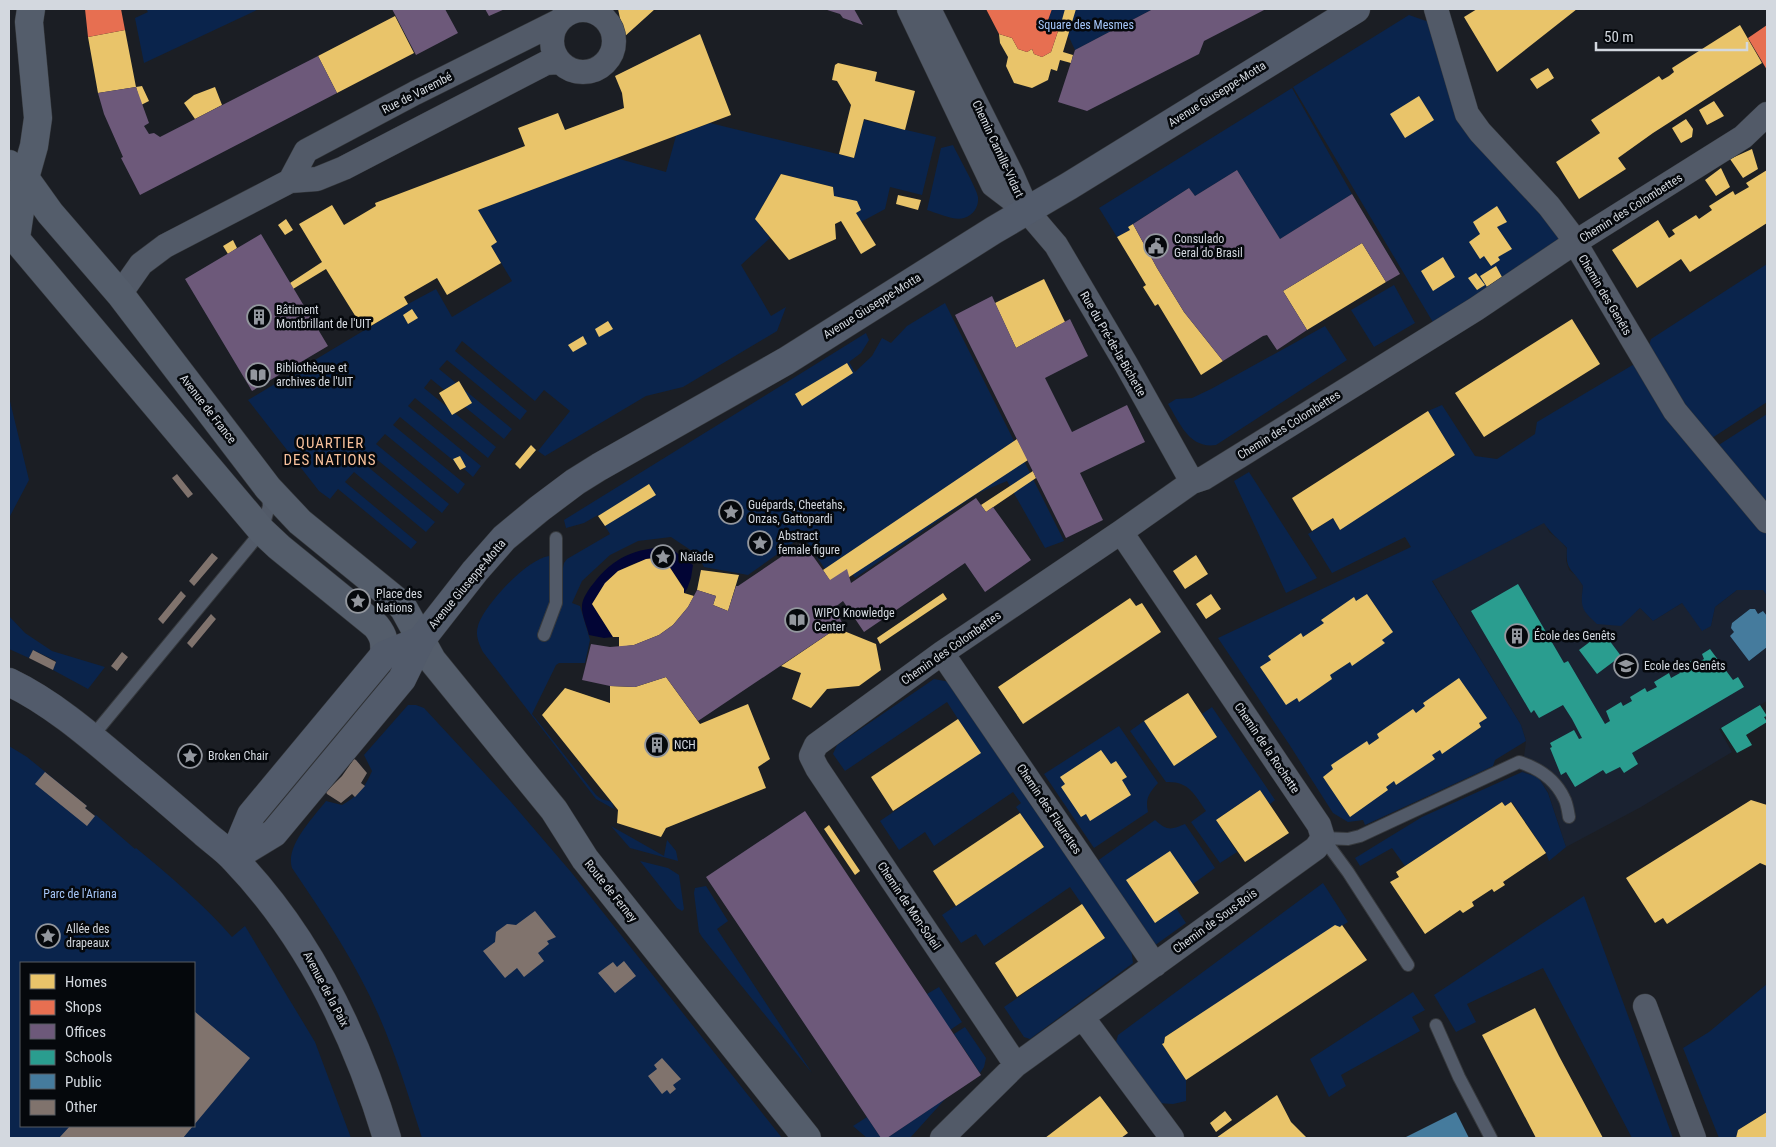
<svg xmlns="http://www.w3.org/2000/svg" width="1776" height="1147" viewBox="0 0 1776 1147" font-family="'Roboto Condensed',sans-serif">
  <rect width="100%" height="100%" fill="#1b1e24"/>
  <path fill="#1a2231" d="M1545,522L1549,532L1560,540L1567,549L1566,561L1569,570L1578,577L1583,586L1582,598L1635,612L1640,608L1653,621L1682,603L1711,626L1715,607L1737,590H1763L1767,596V701L1719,729L1732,752L1641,807L1566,847L1548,792L1538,777L1522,772L1526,741L1521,725L1432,580Z"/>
  <path fill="#0a244c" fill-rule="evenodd" d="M146,9H259L144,63L135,18L148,12Z
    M1052,9H1153L1075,50L1068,35L1070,30L1047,23Z
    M1409,15L1429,22L1461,116L1564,237L1434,324L1293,87Z
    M1292,88L1352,194L1280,239L1237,170L1195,196L1189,188L1128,227L1130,230L1117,237L1099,208Z
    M864,120L936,137L922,195L890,187L885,209L861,222L834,196L833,187L781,174L755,219L770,238L741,265L771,316L786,307L777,331L683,387L646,396L545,456L538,451L570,411L544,390L535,401L462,341L455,351L527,411L520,420L447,360L439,369L512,429L504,439L431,379L424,388L496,447L488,458L415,398L408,406L481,466L473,477L463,468L460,470L454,461L400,417L393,425L465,484L458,494L385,434L376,444L449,504L442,513L369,453L362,462L435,522L426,532L354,472L345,482L417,542L411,549L338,489L330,499L319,491L248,400L408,304L436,289L452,317L512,281L491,246L497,241L478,210L616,158L666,172L676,136L710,123L854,158Z
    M953,145C958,156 976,187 978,197C979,206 974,215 964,218C954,221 937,213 927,210L941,148Z
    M1767,264V402L1709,440L1647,353L1651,339Z
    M1394,285L1415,323L1374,347L1351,310Z
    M945,303L1064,541L1045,548L1007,481L978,493L855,578L848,567L831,578L803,536L748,575L704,567L698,555L671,537L638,541L610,555L582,581L572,603L580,606L590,640L585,663H559L556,665L532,714L596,795L601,799L612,802L614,809L596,799L483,652C479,644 475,635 478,626C484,605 527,559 549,556L562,573L564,563L567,559L610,534L598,515L584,523L566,528L564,520L866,333L869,340L861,353L849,362L855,372L872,356L882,338L891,343L907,326Z
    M1325,326L1347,360L1216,445C1189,449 1180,423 1168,404L1176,399L1192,398L1211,389Z
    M1636,363L1767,530V596L1763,590H1737L1715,607L1711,626L1702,631L1682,603L1653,621L1640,608L1621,626L1597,624C1582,610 1580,608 1583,586C1573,568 1565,572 1567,548C1559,539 1550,533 1544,523L1432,581L1521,725L1526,741L1495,760L1493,766L1365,825L1363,820L1348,822L1333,813L1289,744L1218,638L1411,547L1405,537L1332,573L1308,534L1333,518L1340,529L1455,456L1428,411L1442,405L1475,456L1497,459L1535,434L1537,422Z
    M9,397L29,480L9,518Z
    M1767,414V507L1714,448Z
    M1249,472L1317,578L1286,593L1234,481Z
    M9,616L25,633L52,651L105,667L88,689L53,670L56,661L33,650L29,658L9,649Z
    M934,679L950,682L1131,948L1133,963L1030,1039L1024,1037L1004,1007L1105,938L1070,887L984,946L976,934L961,943L942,915L1044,847L1016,807L1021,803L1013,792L934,846L925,832L899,850L880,821L980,753L947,702L845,771L833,754L837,745Z
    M408,705H416L424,708L511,802L571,872L782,1138H422C409,1097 396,1055 379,1016C356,963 324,915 292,868C285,846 313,818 326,801L342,805C359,795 364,789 372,771L364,755Z
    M1212,707L1275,800L1270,804L1260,790L1216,820L1237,852L1220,863L1191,822L1206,811C1194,794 1189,781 1166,782L1130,731L1144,721L1175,765L1217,738L1202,714Z
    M1119,726L1158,783C1149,793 1145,799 1148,812L1094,848L1044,774Z
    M9,746L27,757L87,806L85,808L94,816L96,815L135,849L136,848C170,876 203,904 232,937L245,926L315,1042L351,1138H9ZM21,963H194V1126H21Z
    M1522,772L1538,777L1548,793L1566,847L1549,861L1546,853L1512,802L1505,806L1502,802L1405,866L1392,848L1360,866L1355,858L1422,817Z
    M1155,820C1167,831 1171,830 1185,824L1215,868L1193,884L1199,893L1176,908L1186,923L1154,946L1093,864Z
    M611,826L664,856L667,840L676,851L678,861L630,848Z
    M640,861L668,868L679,875L684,909L682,911L677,908Z
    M1323,883L1348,922L1340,927L1335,926L1165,1037L1164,1043L1162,1044L1186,1080V1101L1173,1104L1158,1103L1115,1046L1118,1035Z
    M706,886L728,921L717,929L812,1073L702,937L699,932L694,893L695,888Z
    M1584,896L1673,1138H1632L1543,968L1467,1004L1476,1022L1456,1032L1434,995Z
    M1767,984V1112L1738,1130L1736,1138H1719L1683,1048L1709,1032Z
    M939,987L962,1022L950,1030L927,994Z
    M1413,992L1425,1010L1412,1017L1420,1031L1341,1075L1346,1086L1329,1097L1310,1059Z
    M965,1027L986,1058L984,1067L980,1073L954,1034Z
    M946,1098L910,1138H887Z
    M867,1117L881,1138H867L853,1126Z"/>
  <path fill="#020535" d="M669,547L693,565L691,578L687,589L684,593V588L663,558C625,561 612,573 592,604L613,637L604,638L589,635C587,626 581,614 582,605C583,598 588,590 593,584C613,557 636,548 669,547Z"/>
  <path fill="#e9c46a" d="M618,9H655L624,37Z
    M1065,9H1076L1063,52L1073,55L1071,63L1060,60L1057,71L1051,69L1048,80L1032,88L1014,83L1006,66L1008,57L1000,43L999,34L1012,38L1018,49L1027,52L1032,49L1034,54L1042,57L1051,52L1058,31L1055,26L1060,27Z
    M1477,9H1577L1497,72L1464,17Z
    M395,16L414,53L337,93L318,56Z
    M1740,25L1762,63L1653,133L1618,158L1626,169L1579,199L1556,162L1600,133L1591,120L1659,76L1662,80L1669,76L1674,72L1672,68Z
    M125,30L136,87L142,86L149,101L141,105L136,87L98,93L88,37Z
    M700,34L731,115L478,210L497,242L491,246L501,263L447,295L437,278L404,297L408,304L364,330L326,269L293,289L290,283L322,262L299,224L332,205L344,225L376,206L375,203L525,146L518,128L558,113L565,130L624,108L622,93L615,76Z
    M838,63L877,72L875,81L915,91L905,130L864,119L854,158L839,154L851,105L837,81L832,80L835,65Z
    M1548,68L1554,78L1537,89L1530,79Z
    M215,87L222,105L195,119L184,103L194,95Z
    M1419,96L1434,120L1405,138L1390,114Z
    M1714,101L1724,116L1707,125L1699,110Z
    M1686,119L1693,129L1692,137L1681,143L1672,128Z
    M1752,149L1758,169L1743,178L1730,159Z
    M1721,168L1730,187L1716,196L1705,180Z
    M1767,170V223L1690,272L1681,259L1637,288L1612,250L1658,220L1669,238L1675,234L1672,230L1696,215L1699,219L1712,210L1709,206L1733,191L1735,195L1749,187L1746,183Z
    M781,174L833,187L834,196L857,201L861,210L856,213L876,245L861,254L841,221L835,224L836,239L789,260L755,219Z
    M898,195L921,200L918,210L896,204Z
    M1497,206L1507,222L1497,227L1512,249L1498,257L1500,260L1491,266L1484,256L1480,259L1469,242L1480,234L1473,222Z
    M286,219L293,230L285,235L278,225Z
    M1133,224L1157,268L1184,312L1223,361L1201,375L1158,304L1155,306L1143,287L1146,285L1117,237L1130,230L1128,227Z
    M233,240L237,248L228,254L223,246Z
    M1362,243L1386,282L1307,330L1283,291Z
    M1443,257L1455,277L1433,291L1421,271Z
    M1496,266L1502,277L1487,287L1480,276Z
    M1476,273L1485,285L1477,290L1468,278Z
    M1044,279L1065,322L1016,348L995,303Z
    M412,309L418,318L408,324L403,315Z
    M1572,319L1600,364L1484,437L1455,393Z
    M608,321L613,329L599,337L595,329Z
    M583,336L587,344L573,352L568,345Z
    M847,363L853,373L802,406L795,394Z
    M459,381L472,403L452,415L439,393Z
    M1428,411L1455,455L1340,530L1333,518L1312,531L1292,498Z
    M1017,439L1028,460L834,587L823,570Z
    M531,445L536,450L520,469L515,464Z
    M460,456L466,467L460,470L453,459Z
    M1033,471L1036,478L986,512L981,505Z
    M649,484L656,495L605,526L598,516Z
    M1196,555L1208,574L1185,589L1173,571Z
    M663,557L684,589V593L694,596L688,607L673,625L659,635L634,645L619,647V637H613L592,604L605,583L618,571L646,559Z
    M701,570L739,575L728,611L713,605L716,596L697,590Z
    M943,593L947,599L880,644L877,638Z
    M1211,594L1221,609L1206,619L1196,604Z
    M1367,594L1393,632L1382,640L1385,643L1352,666L1350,662L1330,675L1332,679L1299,702L1297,698L1286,705L1260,667L1271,660L1268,656L1301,633L1303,637L1324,623L1321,620L1354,597L1356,601Z
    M1130,598L1136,606L1142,603L1161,632L1023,724L998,687Z
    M843,624L844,631L876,644L881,670L859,686L827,689L811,708L792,699L801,673L781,666Z
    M666,677L700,724L748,704L770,759L758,767L766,788L666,828L661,837L617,823L618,810L542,715L565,688L610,703V686L635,687Z
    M1459,678L1487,718L1479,723L1481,727L1442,754L1440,750L1432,755L1435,759L1396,785L1394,781L1386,787L1388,790L1350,817L1323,777L1333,769L1331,765L1367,741L1369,745L1379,738L1377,734L1413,709L1416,713L1425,706L1423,703Z
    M1188,693L1217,737L1174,766L1144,721Z
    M958,719L981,753L893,811L871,777Z
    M1101,750L1111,764L1116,761L1127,777L1122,780L1131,795L1090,821L1086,814L1081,817L1061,787L1065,784L1060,777Z
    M1260,790L1289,833L1245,862L1216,820Z
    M1751,800L1767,805V866L1760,863L1667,924L1663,918L1655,923L1626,878Z
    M1502,802L1505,806L1511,802L1546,853L1503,882L1505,885L1494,892L1492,889L1472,902L1474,906L1463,913L1460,910L1425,934L1390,882L1399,877L1396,872Z
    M1020,813L1044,847L956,906L933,871Z
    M829,825L860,871L855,875L824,829Z
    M1170,851L1199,893L1155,923L1126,880Z
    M1082,904L1105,938L1017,997L995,963Z
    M1335,925L1340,927L1342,925L1367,960L1186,1080L1162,1044L1164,1043L1165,1037Z
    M1535,1008L1559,1056L1603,1138H1536L1482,1035Z
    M1277,1095L1291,1122L1307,1138H1216Z
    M1100,1096L1128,1133L1121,1138H1045Z
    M1225,1111L1232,1120L1216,1132L1210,1123Z
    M1767,1112V1138H1736L1738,1130Z"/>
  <path fill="#e76f51" d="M85,9H121L125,30L88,37Z
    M986,9H1052L1047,23L1055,26L1058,31L1051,52L1042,57L1034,54L1032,49L1027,52L1018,49L1012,38L999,34Z
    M1767,25V70L1748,38Z"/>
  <path fill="#6d597a" d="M392,9H445L458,33L416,55Z
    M485,9H505L489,16Z
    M824,9H854L863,25L843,18L840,14Z
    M1153,9H1266L1204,41L1199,54L1087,111L1058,102L1075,50Z
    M318,56L337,93L140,195L121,158L123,157L104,114L98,93L136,87L149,123L144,126L149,134L154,133L160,137Z
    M1237,170L1280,239L1352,194L1400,274L1386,282L1362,243L1283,291L1307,330L1277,350L1267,335L1263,336L1223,361L1184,312L1157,268L1133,224L1189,188L1195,196Z
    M261,234L328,346L252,391L185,279Z
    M992,296L1016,348L1070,319L1088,356L1045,378L1072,432L1127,405L1145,442L1080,473L1103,520L1066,538L955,315Z
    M976,498L986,512L993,507L1031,560L985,592L965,563L864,632L843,601L834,608L843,624L698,721L666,677L635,687L610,686L582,680L591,644L610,647L634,645L659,635L673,625L688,607L697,590L716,596L713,605L728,611L736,586H738L803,542L830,580L847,569L851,583Z
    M805,811L981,1075L887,1138H881L706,877Z"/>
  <path fill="#2a9d8f" d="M1518,584L1564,663L1568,661L1605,724L1610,721L1606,711L1621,702L1623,706L1632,701L1630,697L1645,688L1647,692L1657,687L1654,682L1669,673L1671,678L1680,673L1678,668L1693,660L1696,664L1704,659L1702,654L1710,649L1733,680L1738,677L1744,687L1632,753L1638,764L1624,773L1620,767L1606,774L1603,770L1575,787L1566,772L1561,775L1550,748L1552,747L1550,743L1574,730L1579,739L1582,738L1572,719L1563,705L1539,718L1534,710L1531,713L1471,611Z
    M1603,632L1621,656L1597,674L1579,650Z
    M1760,705L1767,716L1764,717L1767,722L1746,735L1752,745L1737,753L1721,728Z"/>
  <path fill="#457b9d" d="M1750,609H1755L1758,614L1763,611L1767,616V647L1749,661L1730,636L1734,632L1731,628L1732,623Z
    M1456,1112L1469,1138H1404Z"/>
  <path fill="#80736d" d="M177,474L193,494L188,498L172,478Z
    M212,553L218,558L194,586L189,581Z
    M181,591L186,596L163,624L158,619Z
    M211,614L216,619L192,648L187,643Z
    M33,650L56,662L53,670L29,658Z
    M122,652L128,657L117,671L111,666Z
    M354,759L356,760L367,773L361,783L365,786L355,797L352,794L341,803L327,794L326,792L342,776Z
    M45,772L87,806L85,808L95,816L87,826L35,784Z
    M535,911L556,937L547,941L549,944L538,953L544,961L524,977L517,968L505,978L483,951L495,942L496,932L507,924L516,925Z
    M624,961L636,976L615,993L598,973L613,962L617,967Z
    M194,1011L250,1058L194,1125Z
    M662,1058L681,1079L673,1085L676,1089L670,1094L667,1090L662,1094L648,1076L657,1069L654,1065Z
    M70,1126H193L183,1138H59Z"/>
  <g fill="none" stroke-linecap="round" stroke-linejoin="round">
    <g stroke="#36393d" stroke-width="14">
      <path id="lane" d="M544,635L556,603V538
        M91,738L262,531L269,506L268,493
        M1323,838L1348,839L1360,836L1519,762C1538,768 1555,779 1564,798C1567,803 1568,811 1569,817
        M1323,838L1348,872L1408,965
        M1436,1025L1459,1077L1491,1138"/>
    </g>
    <g stroke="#36393d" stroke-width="25">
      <path id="street" d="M909,9L993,185L1027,211L1056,245L1126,364L1192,482
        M929,9L1012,175L1027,209
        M1436,9L1467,114L1480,132L1549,206L1568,231L1675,411L1767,521
        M552 41a31 31 0 1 1 62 0a31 31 0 1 1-62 0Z
        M290,181L306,151L415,93L559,21
        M120,294L141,264L165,246L290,181L317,179L344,168L546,63L559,62
        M942,653L1155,965
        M1645,1006L1694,1138
        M1083,1018L1172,1138
        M1016,1065L817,768L811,756L816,745L942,653L1121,532L1192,482L1204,478L1246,452L1476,309L1574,243L1743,137L1767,114
        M942,1138L1016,1065L1316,848L1323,838L1319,825L1121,532"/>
    </g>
    <g stroke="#36393d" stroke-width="29">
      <path id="secondary" d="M9,164L25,178L50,213L120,294L268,488L300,522L397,601L404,609L432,660L554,810L585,859L807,1138
        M9,231L262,531L279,547L376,626C384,636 385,642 384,655
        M16,238L25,178L34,146L38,118L29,22L31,9"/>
    </g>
    <g stroke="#36393d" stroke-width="29">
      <path id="primary" d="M9,682C55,704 95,740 134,773C157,792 180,812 203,832C213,841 225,849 234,859C309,937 356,1035 387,1138
        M233,858L274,833L397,685L402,679L421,640L475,571L504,538L539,509L575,482L599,467L786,361L994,230L1069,186L1356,9
        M233,858L251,815L384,655L421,640"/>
    </g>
    <use href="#lane" stroke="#525a68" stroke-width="12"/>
    <use href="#street" stroke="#525a68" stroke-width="24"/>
    <use href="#secondary" stroke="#545d6b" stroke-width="28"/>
    <use href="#primary" stroke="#525b6b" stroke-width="28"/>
    <path stroke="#555a62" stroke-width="1" d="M9,179L10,180"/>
  </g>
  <defs>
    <g id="civic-ring" transform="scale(1.25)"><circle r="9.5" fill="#05080c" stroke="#93979e" stroke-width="1.5"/><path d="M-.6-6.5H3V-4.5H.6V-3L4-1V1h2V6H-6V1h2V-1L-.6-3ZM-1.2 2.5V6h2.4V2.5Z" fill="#93979e"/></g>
    <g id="building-ring" transform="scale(1.25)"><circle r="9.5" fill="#05080c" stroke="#93979e" stroke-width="1.5"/><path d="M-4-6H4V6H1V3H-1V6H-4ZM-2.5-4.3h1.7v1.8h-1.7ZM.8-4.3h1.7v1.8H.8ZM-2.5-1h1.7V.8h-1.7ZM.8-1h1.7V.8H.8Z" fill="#93979e"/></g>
    <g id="library-ring" transform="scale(1.25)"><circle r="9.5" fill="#05080c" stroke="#93979e" stroke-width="1.5"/><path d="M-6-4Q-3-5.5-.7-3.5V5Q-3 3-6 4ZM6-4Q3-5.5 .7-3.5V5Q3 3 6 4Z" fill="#93979e"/></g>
    <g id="sight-ring" transform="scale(1.25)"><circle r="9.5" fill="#05080c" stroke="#93979e" stroke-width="1.5"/><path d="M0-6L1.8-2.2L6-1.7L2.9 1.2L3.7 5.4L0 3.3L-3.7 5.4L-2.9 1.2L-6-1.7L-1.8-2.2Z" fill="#93979e"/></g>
    <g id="school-ring" transform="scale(1.25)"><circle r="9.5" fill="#05080c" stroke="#93979e" stroke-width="1.5"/><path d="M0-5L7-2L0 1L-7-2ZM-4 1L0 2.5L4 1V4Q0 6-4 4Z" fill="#93979e"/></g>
  </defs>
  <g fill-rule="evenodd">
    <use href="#civic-ring" x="1156" y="246"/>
    <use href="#building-ring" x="259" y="317"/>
    <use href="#library-ring" x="258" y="375"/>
    <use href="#sight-ring" x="731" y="512"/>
    <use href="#sight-ring" x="760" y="543"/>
    <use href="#sight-ring" x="663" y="557"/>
    <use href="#sight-ring" x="358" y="601"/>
    <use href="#library-ring" x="797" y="620"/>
    <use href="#building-ring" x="1517" y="636"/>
    <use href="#school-ring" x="1626" y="666"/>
    <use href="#building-ring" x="657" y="745"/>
    <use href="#sight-ring" x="190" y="756"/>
    <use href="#sight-ring" x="48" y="936"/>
  </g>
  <g text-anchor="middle" stroke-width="5" stroke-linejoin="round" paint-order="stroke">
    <g font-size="12" fill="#a6c7fa" stroke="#05080c">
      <text x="1086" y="29">Square des Mesmes</text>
      <text x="80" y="898">Parc de l'Ariana</text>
    </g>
    <g font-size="12" fill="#d3d8df" stroke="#05080c">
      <text transform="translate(417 93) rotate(-27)" y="4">Rue de Varembé</text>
      <text transform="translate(1217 94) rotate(-32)" y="4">Avenue Giuseppe-Motta</text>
      <text transform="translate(998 149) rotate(65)" y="4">Chemin Camille-Vidart</text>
      <text transform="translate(1631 208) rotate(-32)" y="4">Chemin des Colombettes</text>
      <text transform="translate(1605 295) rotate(59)" y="4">Chemin des Genêts</text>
      <text transform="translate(872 306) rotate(-32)" y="4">Avenue Giuseppe-Motta</text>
      <text transform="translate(1113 344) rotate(60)" y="4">Rue du Pré-de-la-Bichette</text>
      <text transform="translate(208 409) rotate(52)" y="4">Avenue de France</text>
      <text transform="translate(1289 425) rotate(-32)" y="4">Chemin des Colombettes</text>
      <text transform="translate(467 584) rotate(-50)" y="4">Avenue Giuseppe-Motta</text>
      <text transform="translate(951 648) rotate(-35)" y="4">Chemin des Colombettes</text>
      <text transform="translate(1267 748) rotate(56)" y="4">Chemin de la Rochette</text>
      <text transform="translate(1049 809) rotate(56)" y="4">Chemin des Fleurettes</text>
      <text transform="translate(611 891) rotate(51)" y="4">Route de Ferney</text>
      <text transform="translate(909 906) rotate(56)" y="4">Chemin de Mon-Soleil</text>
      <text transform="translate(1215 921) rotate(-36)" y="4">Chemin de Sous-Bois</text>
      <text transform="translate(326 989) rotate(62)" y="4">Avenue de la Paix</text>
    </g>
    <g font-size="12" fill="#d3d8df" stroke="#05080c" text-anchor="start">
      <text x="1174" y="243">Consulado<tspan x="1174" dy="14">Geral do Brasil</tspan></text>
      <text x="276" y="314">Bâtiment<tspan x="276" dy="14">Montbrillant de l'UIT</tspan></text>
      <text x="276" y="372">Bibliothèque et<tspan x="276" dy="14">archives de l'UIT</tspan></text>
      <text x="748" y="509">Guépards, Cheetahs,<tspan x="748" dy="14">Onzas, Gattopardi</tspan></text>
      <text x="778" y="540">Abstract<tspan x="778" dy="14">female figure</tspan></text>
      <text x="680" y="561">Naïade</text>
      <text x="376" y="598">Place des<tspan x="376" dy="14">Nations</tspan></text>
      <text x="814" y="617">WIPO Knowledge<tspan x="814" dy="14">Center</tspan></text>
      <text x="1534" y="640">École des Genêts</text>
      <text x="1644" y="670">Ecole des Genêts</text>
      <text x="674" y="749">NCH</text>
      <text x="208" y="760">Broken Chair</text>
      <text x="66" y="933">Allée des<tspan x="66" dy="14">drapeaux</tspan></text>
    </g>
    <g font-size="15" letter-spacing="1" fill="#f8c19c" stroke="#05080c">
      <text x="330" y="448">QUARTIER<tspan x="330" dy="17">DES NATIONS</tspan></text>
    </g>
  </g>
  <rect width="1776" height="1147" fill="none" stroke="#d3d8df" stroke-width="20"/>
  <rect x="20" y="962" width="175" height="165" fill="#05080c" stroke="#575b60"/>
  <rect x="30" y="974" width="25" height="15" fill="#e9c46a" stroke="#575b60"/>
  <text x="65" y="987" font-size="15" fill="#d3d8df">Homes</text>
  <rect x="30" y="1000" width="25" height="15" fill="#e76f51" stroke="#575b60"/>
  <text x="65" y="1012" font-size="15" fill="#d3d8df">Shops</text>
  <rect x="30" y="1024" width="25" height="15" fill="#6d597a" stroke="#575b60"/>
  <text x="65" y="1037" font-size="15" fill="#d3d8df">Offices</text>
  <rect x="30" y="1050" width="25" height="15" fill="#2a9d8f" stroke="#575b60"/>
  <text x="65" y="1062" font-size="15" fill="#d3d8df">Schools</text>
  <rect x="30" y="1074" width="25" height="15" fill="#457b9d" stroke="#575b60"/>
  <text x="65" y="1087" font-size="15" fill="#d3d8df">Public</text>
  <rect x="30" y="1100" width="25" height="15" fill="#80736d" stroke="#575b60"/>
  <text x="65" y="1112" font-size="15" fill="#d3d8df">Other</text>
  <path d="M1596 42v8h151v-8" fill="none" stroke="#d3d8df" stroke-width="2.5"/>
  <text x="1604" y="42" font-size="15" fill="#d3d8df" stroke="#05080c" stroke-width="4" paint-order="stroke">50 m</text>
</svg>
